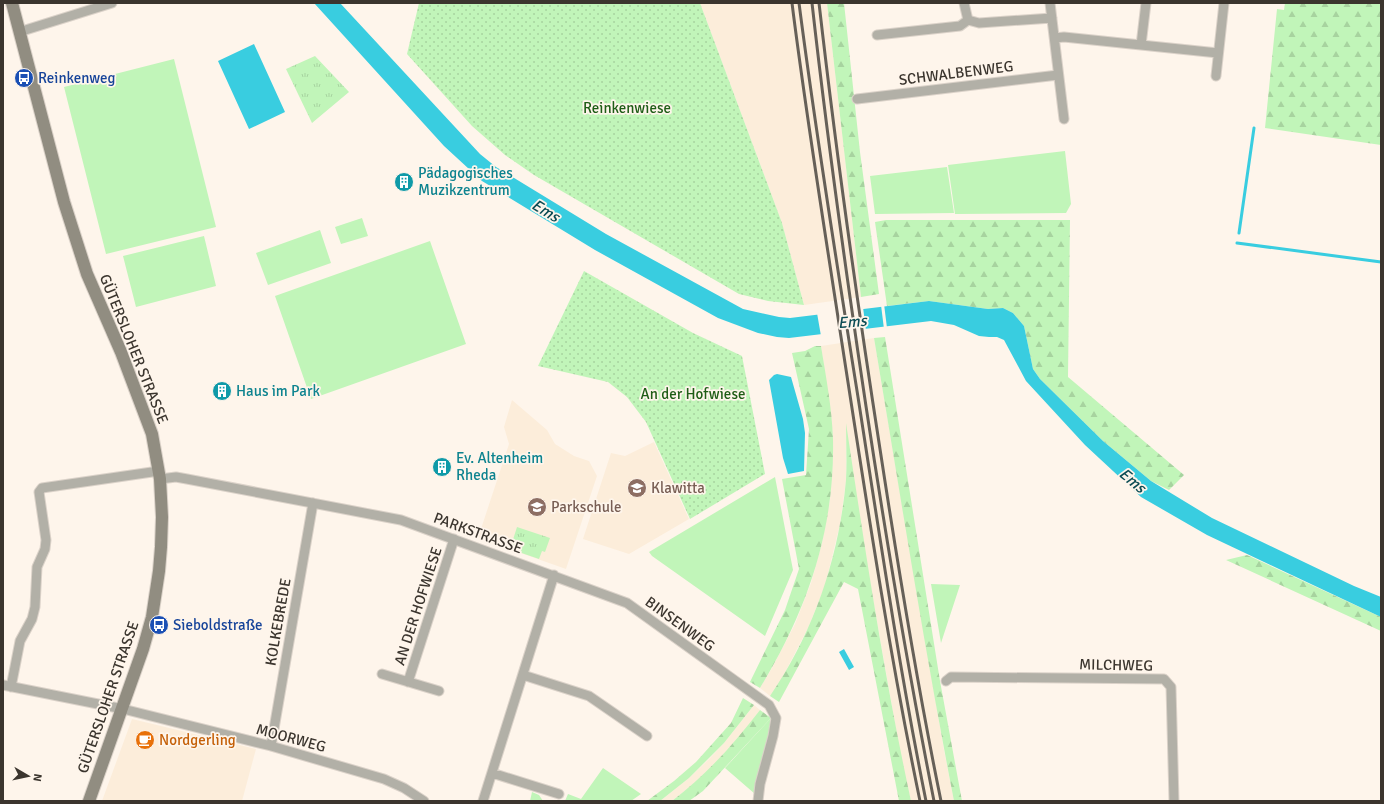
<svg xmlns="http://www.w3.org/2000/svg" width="1384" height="804" viewBox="0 0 1384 804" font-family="Signika,sans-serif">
  <defs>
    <pattern id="forest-firs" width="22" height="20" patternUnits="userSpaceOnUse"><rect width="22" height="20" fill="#c1f5b9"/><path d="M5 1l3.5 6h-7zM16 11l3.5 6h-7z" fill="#a7d39f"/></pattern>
    <pattern id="park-tufts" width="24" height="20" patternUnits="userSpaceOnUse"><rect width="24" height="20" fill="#c1f5b9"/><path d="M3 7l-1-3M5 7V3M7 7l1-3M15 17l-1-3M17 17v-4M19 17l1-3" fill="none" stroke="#a7d39f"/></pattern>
    <pattern id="garden-dots" width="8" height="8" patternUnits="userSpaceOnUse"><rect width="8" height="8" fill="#c1f5b9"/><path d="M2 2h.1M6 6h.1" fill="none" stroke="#a7d39f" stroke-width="1.8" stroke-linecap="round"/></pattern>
  </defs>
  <rect width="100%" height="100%" fill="#fef5eb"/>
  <path fill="#fcedda" d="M700,3H827L861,297L804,305L782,223Z
    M874,338L899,487L944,750L954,801H911L902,763L867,565L846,427V481L840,524L825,586L808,628L779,684L770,696L760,688L772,668L795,624L811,583L822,543L830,500L833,458V438L831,416L821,346Z
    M512,400L547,430L555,444L574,456L589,461L597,476L566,569L478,538L509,444L504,427Z
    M654,442L689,519L629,554L583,539L611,453L625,456Z
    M754,705L760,710L746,729L714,765L695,783L672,801H660L689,778L708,760L724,743Z
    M132,719L256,749L242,801H102Z"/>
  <path fill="#c1f5b9" d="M174,59L216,227L106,254L64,87Z
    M1065,151L1071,204L1066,213L955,214L948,165Z
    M947,167L954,213L875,214L870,176Z
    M362,218L368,236L341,244L335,227Z
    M320,230L331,263L268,285L256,253Z
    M204,236L216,286L136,307L123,256Z
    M430,241L466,344L311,399L275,296Z
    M775,477L793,570L765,636L652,556L649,552Z
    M931,584L960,585L941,643Z
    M771,718L770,735L755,794L725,768Z
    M603,768L641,794L631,801H565L568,794L581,799Z
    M532,792L539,795L543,801H530Z"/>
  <path fill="url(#forest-firs)" d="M827,3H844L860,152L879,294L861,297Z
    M1285,3H1381V145L1265,128L1277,9L1284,10Z
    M886,220H1070L1068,377L1184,475L1169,490L1151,481L1103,441L1040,379L1033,369L1024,326L1013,313L1003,308L988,309L929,301L887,306L875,222Z
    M885,337L940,681L962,801H954C924,647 900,493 874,338Z
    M815,346H821C826,377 832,408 833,439C835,531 807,611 760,688L750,682L785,610L799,569L782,479L806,475L809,429L792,353L805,351Z
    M846,423C865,549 884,676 911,801H899L858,589L844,582L779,702L770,696C814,632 839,557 846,480C847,461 846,442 846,423Z
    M1247,555L1381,617V631L1226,560Z
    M743,698L754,705L724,743L689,778L660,801H647L674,781L696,762L731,723Z
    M760,710L771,718L703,791L689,801H672C706,775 734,744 760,710Z"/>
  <path fill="url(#park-tufts)" d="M315,56L349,92L312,123L286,69Z
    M517,527L550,538L545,552L542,551L539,559L510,549Z"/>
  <path fill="url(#garden-dots)" d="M419,3H700L782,223L804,305L768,301L739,294L534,175L505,155L472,126L407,54Z
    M584,271L693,333L742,356L765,474L690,519L646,422L627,397L608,382L538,366Z"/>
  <path fill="#39cde0" d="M314,3H340L480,154L496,167L606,234L743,309L779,317L790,318L929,301L988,309L1003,308L1013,313L1024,326L1033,369L1040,379L1103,441L1151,481L1212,518L1354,586L1381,597V617L1207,535L1141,497L1085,445L1026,381L1004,340L997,337H989L979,336L954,325L931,321L789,338L777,337L758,333L718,318L595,250L482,181L444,146Z
    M254,44L285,112L249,129L218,61Z
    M777,374L791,377L803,419L805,433L804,471L788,474L783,458L769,380L774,375Z
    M844,649L854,667L849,670L839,652Z"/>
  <path fill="#fef5eb" d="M884,304L887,328L884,329L881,305Z
    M863,307L866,331L821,336L817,313Z"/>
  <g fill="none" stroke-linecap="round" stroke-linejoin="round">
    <path stroke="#39cde0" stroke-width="3" d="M1239,233L1254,128
      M1237,243L1381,262"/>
    <g stroke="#dbd2c9" stroke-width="11">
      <path id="street" d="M964,3L968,20L979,23L1052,18
        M1050,3L1064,119
        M19,32L112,3
        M877,35L960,26L968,20
        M1055,38L1064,37L1218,53
        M1141,45L1146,3
        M1216,76L1224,3
        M857,99L1058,75
        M160,479L176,477L187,479L401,520L627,603L769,705L776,718L773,736L760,784L758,801
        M382,674L439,691
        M523,675L589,696L647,736
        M946,681L951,677L1164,679L1171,687L1174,801
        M408,682L454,539
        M3,685L123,709L271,746L384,779L404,788L424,801
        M11,687L20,641L32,619L35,607L37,567L45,549L46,540L39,492L42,488L159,471
        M271,746L313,503
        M492,773L559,794
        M483,801L554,575"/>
    </g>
    <g stroke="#dbd2c9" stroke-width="14">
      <path id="secondary" d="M12,3L64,202L87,274L121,352L152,434L160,479L162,517L161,547L159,571L152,617L143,649L89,801"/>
    </g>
    <use href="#street" stroke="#b2b0a7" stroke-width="9"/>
    <use href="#secondary" stroke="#918d81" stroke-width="12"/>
    <path stroke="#666058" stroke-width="3" d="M792,3C806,115 824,225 841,337C865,492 888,647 920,801
      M799,3C816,135 837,266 858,397C879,532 899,667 926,801
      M812,3C823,101 836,199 850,297C874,466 901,634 934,801
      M819,3C836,152 857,301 880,449C898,567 917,684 941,801"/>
  </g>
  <defs>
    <g id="bus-disc" transform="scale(1)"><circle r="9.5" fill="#1a4fb4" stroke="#fef5eb"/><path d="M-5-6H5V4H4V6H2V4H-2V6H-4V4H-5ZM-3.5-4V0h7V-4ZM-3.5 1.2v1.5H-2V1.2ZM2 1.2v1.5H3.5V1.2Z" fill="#fff"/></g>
    <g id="building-disc" transform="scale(1)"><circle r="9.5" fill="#0f9aa8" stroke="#fef5eb"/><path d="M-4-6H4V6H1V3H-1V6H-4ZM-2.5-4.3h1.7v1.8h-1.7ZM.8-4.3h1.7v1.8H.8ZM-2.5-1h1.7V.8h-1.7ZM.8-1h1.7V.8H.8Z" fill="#fff"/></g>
    <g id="school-disc" transform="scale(1)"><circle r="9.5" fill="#8d6e63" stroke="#fef5eb"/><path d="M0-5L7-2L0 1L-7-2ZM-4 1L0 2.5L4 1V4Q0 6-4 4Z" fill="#fff"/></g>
    <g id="cafe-disc" transform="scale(1)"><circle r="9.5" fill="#e8710a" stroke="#fef5eb"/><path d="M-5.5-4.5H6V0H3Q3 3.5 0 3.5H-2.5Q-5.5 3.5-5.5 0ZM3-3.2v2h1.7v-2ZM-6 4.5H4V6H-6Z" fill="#fff"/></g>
  </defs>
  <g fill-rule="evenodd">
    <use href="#bus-disc" x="24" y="78"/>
    <use href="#building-disc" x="404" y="182"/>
    <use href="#building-disc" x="222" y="391"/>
    <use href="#building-disc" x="442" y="467"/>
    <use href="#school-disc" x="637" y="488"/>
    <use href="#school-disc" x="537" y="507"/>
    <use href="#bus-disc" x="159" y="625"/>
    <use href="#cafe-disc" x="145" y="740"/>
  </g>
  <g text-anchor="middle" stroke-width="3.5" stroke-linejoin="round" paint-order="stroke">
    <g font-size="15" fill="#3b352e" stroke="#fef5eb">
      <text transform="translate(956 73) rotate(-7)" y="5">SCHWALBENWEG</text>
      <text transform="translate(134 349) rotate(68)" y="5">GÜTERSLOHER STRASSE</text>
      <text transform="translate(478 533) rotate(20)" y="5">PARKSTRASSE</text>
      <text transform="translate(418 606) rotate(-72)" y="5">AN DER HOFWIESE</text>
      <text transform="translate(278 622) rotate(-80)" y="5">KOLKEBREDE</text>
      <text transform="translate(680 624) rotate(36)" y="5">BINSENWEG</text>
      <text transform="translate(1116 665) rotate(1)" y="5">MILCHWEG</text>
      <text transform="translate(108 697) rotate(-71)" y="5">GÜTERSLOHER STRASSE</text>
      <text transform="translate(291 738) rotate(15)" y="5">MOORWEG</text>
    </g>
    <g font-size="15" fill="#164399" stroke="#fef5eb" text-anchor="start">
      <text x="38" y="83">Reinkenweg</text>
      <text x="173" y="630">Sieboldstraße</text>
    </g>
    <g font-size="15" fill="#1f5d16" stroke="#fef5eb">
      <text x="627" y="113">Reinkenwiese</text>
      <text x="693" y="399">An der Hofwiese</text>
    </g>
    <g font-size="15" fill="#0d838f" stroke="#fef5eb" text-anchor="start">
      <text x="418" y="178">Pädagogisches<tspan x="418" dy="17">Muzikzentrum</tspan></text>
      <text x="236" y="396">Haus im Park</text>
      <text x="456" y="463">Ev. Altenheim<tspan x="456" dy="17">Rheda</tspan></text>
    </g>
    <g font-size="15" fill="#785e54" stroke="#fef5eb" text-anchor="start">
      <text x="651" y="493">Klawitta</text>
      <text x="551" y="512">Parkschule</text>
    </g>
    <g font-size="15" fill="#c56008" stroke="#fef5eb" text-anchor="start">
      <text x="159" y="745">Nordgerling</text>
    </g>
    <g font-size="16" font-style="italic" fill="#0c4c54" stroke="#fef5eb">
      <text transform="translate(546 210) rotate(31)" y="6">Ems</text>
      <text transform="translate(852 321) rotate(-5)" y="6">Ems</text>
      <text transform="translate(1133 480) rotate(40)" y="6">Ems</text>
    </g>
  </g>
  <rect width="1384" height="804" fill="none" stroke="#3b352e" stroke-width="8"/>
  <g transform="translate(28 776) rotate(99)" stroke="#fef5eb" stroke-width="3" paint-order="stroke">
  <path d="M0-3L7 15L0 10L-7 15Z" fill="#3b352e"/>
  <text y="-6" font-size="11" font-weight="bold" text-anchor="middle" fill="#3b352e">N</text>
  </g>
</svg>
